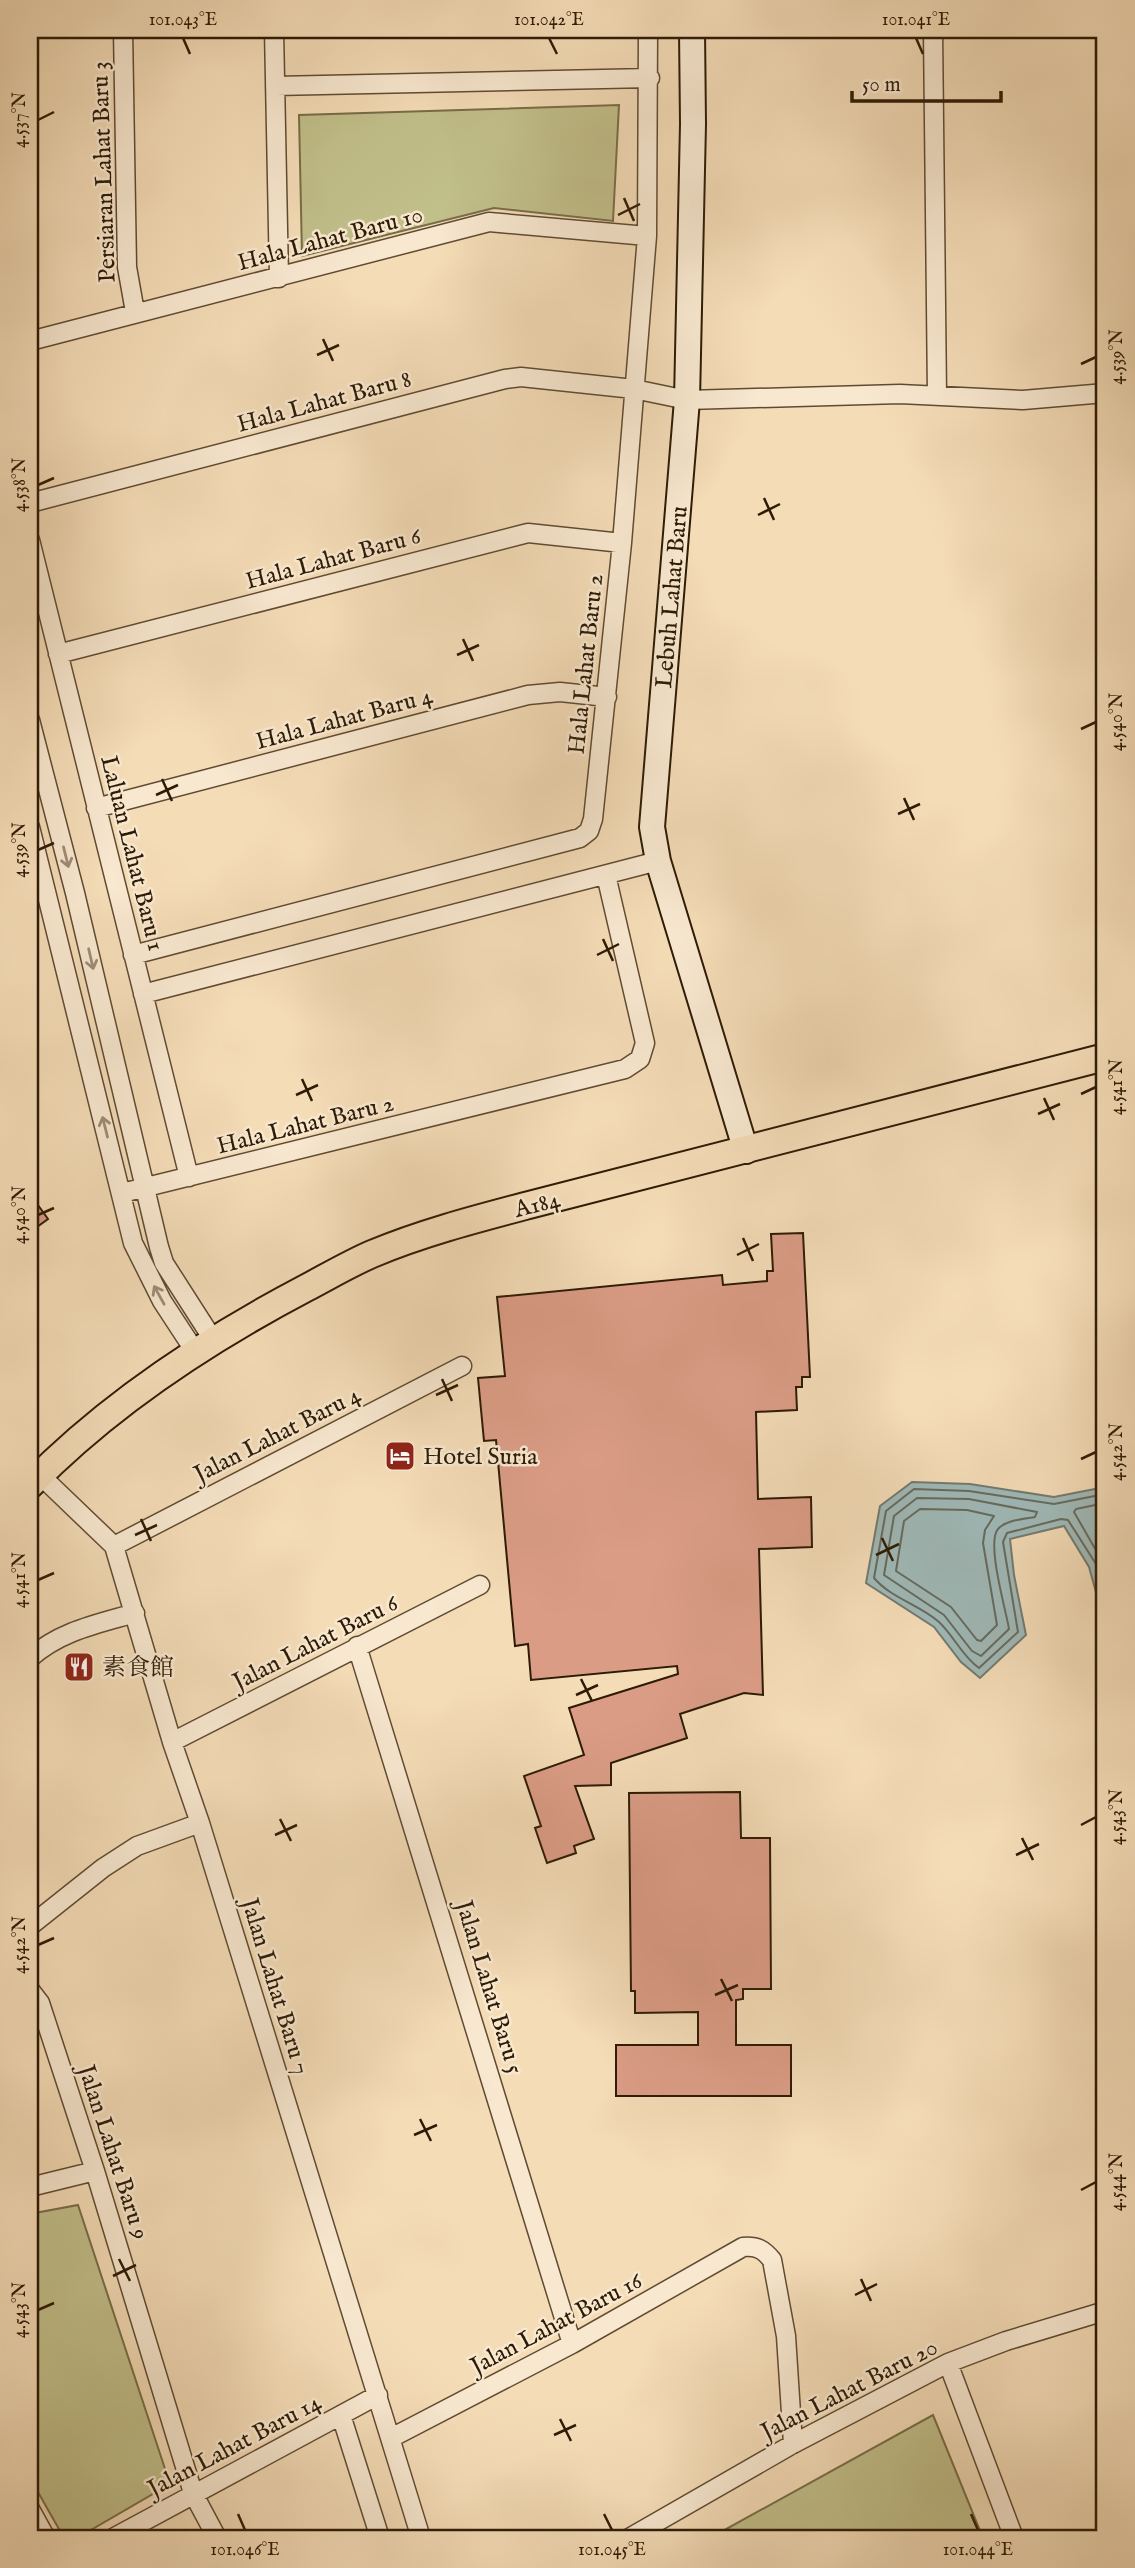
<svg xmlns="http://www.w3.org/2000/svg" width="1135" height="2568" viewBox="0 0 1135 2568" font-family="'IM FELL English','Noto Serif SC',serif">
  <rect width="100%" height="100%" fill="#f4dcb7"/>
  <filter id="stains"><feTurbulence type="fractalNoise" baseFrequency=".00286" numOctaves="4"/><feColorMatrix values="0 0 0 0 .2 0 0 0 0 .09 0 0 0 0 .02 0 0 0 .5 -.17"/></filter>
  <radialGradient id="worn" r=".72"><stop offset=".6" stop-color="#630" stop-opacity="0"/><stop offset="1" stop-color="#630" stop-opacity=".3"/></radialGradient>
  <path fill="#c1bf8a" stroke="#786d48" stroke-width="2" d="M619,105L613,221L494,208L302,256L299,115Z
    M78,2205L170,2484L77,2538H64L30,2478V2217L35,2213Z
    M933,2415L983,2538H710Z"/>
  <path fill="#9fb9b8" stroke="#727a70" stroke-width="2" d="M912,1482L970,1484L1054,1497L1105,1487V1614L1097,1596L1089,1567L1064,1526L1010,1539L1014,1575L1026,1635L980,1678L961,1662L934,1627L866,1583L880,1506Z"/>
  <g fill="none" stroke-linecap="round" stroke-linejoin="round">
    <path stroke="#666a5e" stroke-width="2" d="M1105,1494L1054,1504L969,1491L914,1489L886,1511L874,1578C891,1598 920,1605 939,1622C954,1636 962,1656 979,1668L1018,1632L1003,1542L1007,1533L1061,1519L1068,1520L1096,1564L1105,1597
      M917,1498L969,1499L1037,1512L1035,1517C1024,1519 1006,1520 998,1529C986,1543 1006,1610 1009,1629L981,1656L972,1651L944,1615L884,1575L894,1516Z
      M1105,1503L1076,1509L1074,1512L1105,1566
      M920,1509L967,1510L994,1516L985,1530L983,1543L997,1625L981,1641L977,1640L951,1607L896,1571L904,1521Z"/>
  </g>
  <path fill="#db9c86" stroke="#2e1b05" stroke-width="2" d="M30,1194L48,1219L30,1232Z
    M803,1233L810,1377H802V1387H796L797,1410L756,1412L758,1499L811,1497L812,1547L759,1549L763,1695L744,1693L680,1714L687,1738L611,1763V1785L575,1786L594,1839L574,1846L576,1853L547,1863L535,1828L541,1826L524,1776L584,1755L569,1708L678,1674L677,1666L531,1680L528,1644L515,1646L496,1440L484,1441L478,1378L505,1376L497,1297L722,1275L723,1285L767,1281V1271H773L771,1234Z
    M740,1792L741,1838H770L771,1989H743V1999L736,2000V2045H791V2096H616V2045H698V2012L635,2013V1991H631L629,1793Z"/>
  <g fill="none" stroke-linecap="round" stroke-linejoin="round">
    <g stroke="#604b32" stroke-width="21">
      <path id="street" d="M123,30L127,267L135,312
        M274,30L279,278
        M933,30L937,396
        M275,86L650,78
        M30,341L489,222L647,236
        M30,503L505,379L521,377L634,389L687,400L900,394L1023,400L1105,393
        M30,540L189,1177
        M58,654L528,533L622,543
        M30,720L75,893L159,1247L164,1263L214,1341
        M96,808L528,695L560,692L607,697
        M30,827L133,1243L162,1301L196,1353
        M133,955L580,838L589,831L593,819L622,543L647,236L648,30
        M143,994L658,861
        M122,1193L625,1069L640,1059L645,1043L606,875
        M40,1475L114,1546L172,1742L200,1823L421,2538
        M114,1546L462,1366
        M357,1646L572,2344
        M30,1658C60,1631 97,1624 135,1613
        M172,1742L480,1585
        M30,1926L103,1868L137,1846L200,1823
        M30,1990L40,2003L95,2171L193,2493L217,2538
        M30,2187L95,2171
        M948,2363L1014,2538
        M341,2415L380,2538
        M391,2438L572,2344L743,2247C757,2246 763,2249 772,2260L786,2336L793,2444
        M30,2509L46,2538
        M113,2538L378,2395
        M629,2538L793,2444L948,2363L1006,2341L1105,2311"/>
    </g>
    <g stroke="#2e1b05" stroke-width="28">
      <path id="secondary" d="M692,30L693,124L687,400L652,827L658,861L746,1151"/>
    </g>
    <g stroke="#2e1b05" stroke-width="30">
      <path id="primary" d="M30,1485C108,1405 207,1340 306,1288C327,1277 349,1264 372,1254C422,1233 476,1219 529,1205L1105,1057"/>
    </g>
    <use href="#street" stroke="#f8e8d0" stroke-width="18"/>
    <use href="#secondary" stroke="#f8e8d0" stroke-width="24"/>
    <use href="#primary" stroke="#f4dcb7" stroke-width="26"/>
  </g>
  <defs><path id="oneway-shaft" d="M-6 0H5M1.5-3L5.5 0L1.5 3" fill="none" stroke-width="1.6" stroke-linecap="round" stroke-linejoin="round" transform="scale(1.75)"/></defs>
  <g stroke="#9d8c75">
    <use href="#oneway-shaft" transform="translate(66 857) rotate(76)"/>
    <use href="#oneway-shaft" transform="translate(91 959) rotate(77)"/>
    <use href="#oneway-shaft" transform="translate(105 1127) rotate(-104)"/>
    <use href="#oneway-shaft" transform="translate(159 1295) rotate(-119)"/>
  </g>
  <path fill="none" stroke="#2e1b05" stroke-width="2.5" d="M183,38L190,54M549,38L557,54M916,38L923,54M38,120L54,112M624,198L634,221M618,215L640,204M323,339L333,361M317,355L339,345M1081,364L1096,357M38,485L54,478M764,498L774,520M758,515L780,504M463,639L473,661M457,655L479,645M1081,729L1096,722M162,779L172,801M156,795L178,785M904,798L914,820M898,814L920,804M38,850L54,843M603,939L613,961M597,955L619,944M302,1079L312,1101M1081,1094L1096,1087M296,1095L318,1085M1044,1098L1054,1120M1038,1114L1060,1104M38,1215L54,1208M743,1238L753,1261M737,1255L759,1244M442,1379L452,1401M436,1395L458,1385M1081,1459L1096,1452M141,1519L151,1541M135,1535L157,1525M882,1538L893,1561M876,1555L899,1544M38,1580L54,1573M581,1679L592,1701M576,1695L598,1685M280,1819L291,1841M1081,1825L1096,1817M275,1835L297,1825M1022,1838L1033,1860M1016,1855L1039,1844M38,1945L54,1938M721,1979L732,2001M715,1995L738,1985M420,2119L431,2141M414,2135L437,2125M1081,2190L1096,2182M119,2259L130,2281M113,2276L136,2265M861,2279L871,2301M855,2295L877,2284M38,2310L54,2303M560,2419L571,2441M554,2435L576,2425M238,2514L245,2530M604,2514L612,2530M971,2514L978,2530"/>
  <defs>
    <g id="hotel-square" transform="scale(1.575)"><rect x="-9" y="-9" width="18" height="18" rx="4" fill="#8f2418" stroke="#f8e8d0"/><path d="M-6-4.5h1.5V1H6V5H4.5V3h-9V5H-6ZM-4 0a1.8 1.8 0 1 1 3.6 0ZM.5 0V-2.5h3Q6-2.5 6 0Z" fill="#fff"/></g>
    <g id="restaurant-square" transform="scale(1.575)"><rect x="-9" y="-9" width="18" height="18" rx="4" fill="#8f2418" stroke="#f8e8d0"/><path d="M-5-6h1v4h1v-4h1v4h1v-4h1v5L-1.5 .5V6h-2V.5L-5-1ZM5-6V6H3V1.5H1.5Q1.5-4 5-6Z" fill="#fff"/></g>
  </defs>
  <g fill-rule="evenodd">
    <use href="#hotel-square" x="400" y="1456"/>
    <use href="#restaurant-square" x="79" y="1667"/>
  </g>
  <g text-anchor="middle" stroke-width="5" stroke-linejoin="round" paint-order="stroke">
    <g font-size="24" fill="#2e1b05" stroke="#f8e8d0">
      <text transform="translate(103 172) rotate(-92)" y="8">Persiaran Lahat Baru 3</text>
      <text transform="translate(330 238) rotate(-15)" y="8">Hala Lahat Baru 10</text>
      <text transform="translate(324 401) rotate(-15)" y="8">Hala Lahat Baru 8</text>
      <text transform="translate(333 558) rotate(-15)" y="8">Hala Lahat Baru 6</text>
      <text transform="translate(671 597) rotate(-85)" y="8">Lebuh Lahat Baru</text>
      <text transform="translate(585 664) rotate(-84)" y="8">Hala Lahat Baru 2</text>
      <text transform="translate(344 718) rotate(-15)" y="8">Hala Lahat Baru 4</text>
      <text transform="translate(133 853) rotate(76)" y="8">Laluan Lahat Baru 1</text>
      <text transform="translate(305 1124) rotate(-14)" y="8">Hala Lahat Baru 2</text>
      <text transform="translate(537 1204) rotate(-14)" y="8">A184</text>
      <text transform="translate(277 1434) rotate(-27)" y="8">Jalan Lahat Baru 4</text>
      <text transform="translate(315 1642) rotate(-27)" y="8">Jalan Lahat Baru 6</text>
      <text transform="translate(276 1986) rotate(73)" y="8">Jalan Lahat Baru 7</text>
      <text transform="translate(490 1987) rotate(73)" y="8">Jalan Lahat Baru 5</text>
      <text transform="translate(114 2152) rotate(72)" y="8">Jalan Lahat Baru 9</text>
      <text transform="translate(556 2323) rotate(-28)" y="8">Jalan Lahat Baru 16</text>
      <text transform="translate(849 2389) rotate(-27)" y="8">Jalan Lahat Baru 20</text>
      <text transform="translate(234 2445) rotate(-28)" y="8">Jalan Lahat Baru 14</text>
    </g>
    <g font-size="24" fill="#2e1b05" stroke="#f8e8d0" text-anchor="start">
      <text x="423" y="1464">Hotel Suria</text>
      <text x="102" y="1675">素食館</text>
    </g>
  </g>
  <rect width="1135" height="2568" fill="none" stroke="#f4dcb7" stroke-width="77"/>
  <path d="M852 91v10h149v-10" fill="none" stroke="#2e1b05" stroke-width="3.5"/>
  <text x="862" y="91" font-size="21" fill="#2e1b05" stroke="#f8e8d0" stroke-width="5" paint-order="stroke">50 m</text>
  <rect x="38" y="38" width="1058" height="2492" fill="none" stroke="#2e1b05" stroke-width="2.5"/>
  <g font-size="18" text-anchor="middle" fill="#2e1b05">
    <text x="183" y="25">101.043°E</text>
    <text x="549" y="25">101.042°E</text>
    <text x="916" y="25">101.041°E</text>
    <text transform="translate(19 120) rotate(-90)" y="6">4.537°N</text>
    <text transform="translate(1116 357) rotate(-90)" y="6">4.539°N</text>
    <text transform="translate(19 485) rotate(-90)" y="6">4.538°N</text>
    <text transform="translate(1116 722) rotate(-90)" y="6">4.540°N</text>
    <text transform="translate(19 850) rotate(-90)" y="6">4.539°N</text>
    <text transform="translate(1116 1087) rotate(-90)" y="6">4.541°N</text>
    <text transform="translate(19 1215) rotate(-90)" y="6">4.540°N</text>
    <text transform="translate(1116 1452) rotate(-90)" y="6">4.542°N</text>
    <text transform="translate(19 1580) rotate(-90)" y="6">4.541°N</text>
    <text transform="translate(1116 1817) rotate(-90)" y="6">4.543°N</text>
    <text transform="translate(19 1945) rotate(-90)" y="6">4.542°N</text>
    <text transform="translate(1116 2182) rotate(-90)" y="6">4.544°N</text>
    <text transform="translate(19 2310) rotate(-90)" y="6">4.543°N</text>
    <text x="245" y="2555">101.046°E</text>
    <text x="612" y="2555">101.045°E</text>
    <text x="978" y="2555">101.044°E</text>
  </g>
  <rect width="100%" height="100%" filter="url(#stains)"/>
  <rect width="100%" height="100%" fill="url(#worn)"/>
</svg>
